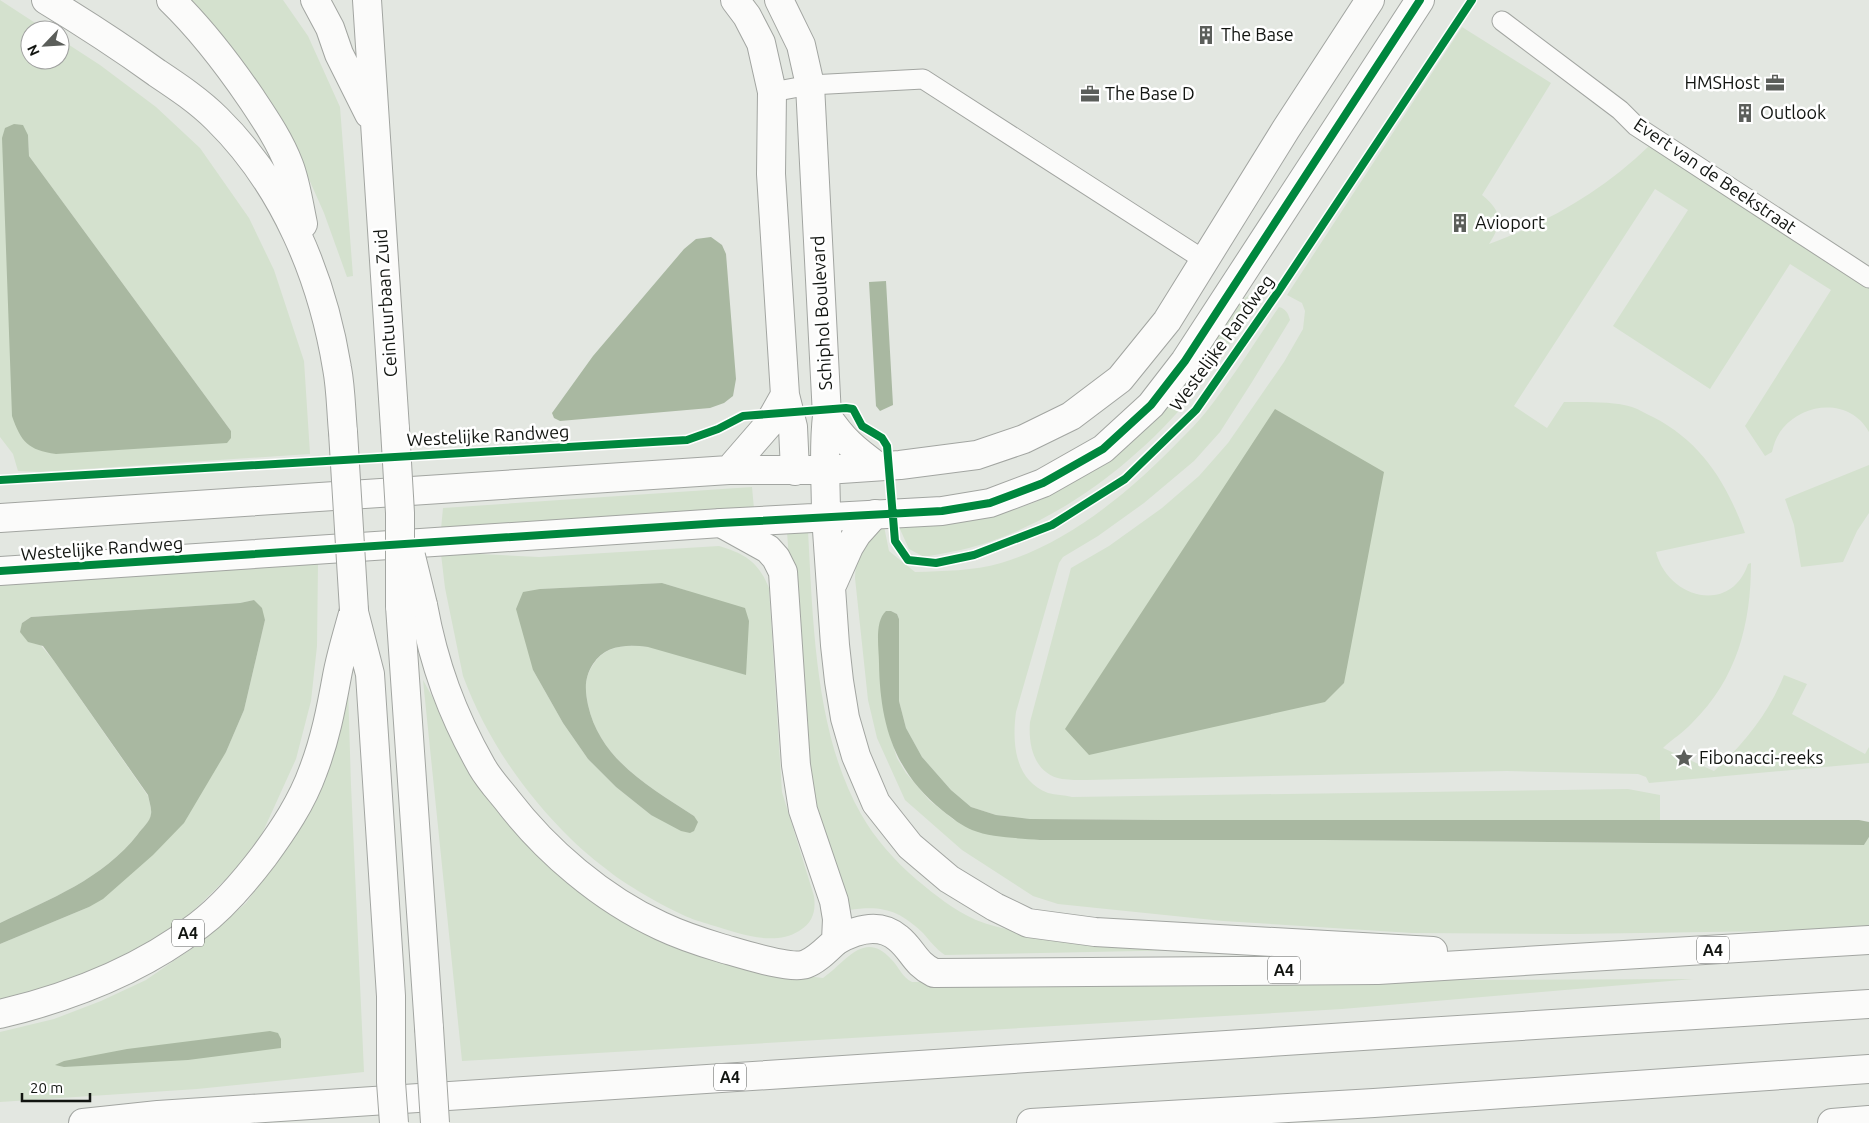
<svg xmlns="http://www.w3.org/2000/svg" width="1869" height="1123" viewBox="0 0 1869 1123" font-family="Ubuntu,sans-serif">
  <rect width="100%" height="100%" fill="#e3e7e1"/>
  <path fill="#d4e1ce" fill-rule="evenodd" d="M0,0L46,30H30V60H60V39L100,65L156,107L200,148L249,218L274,270L304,361L310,454L40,472L18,471L13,454L0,437ZM5,128L28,135L29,156L231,431V438Z
    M186,0H283L308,36L340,107L353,276L347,277L324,213L300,159Z
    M1462,27L1551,83L1482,195C1502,211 1503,223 1489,244C1548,222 1603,191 1649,146L1869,288V432C1851,399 1806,401 1783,428C1777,435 1774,443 1772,452L1765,456L1745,426L1831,290L1790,264L1710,389L1613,326L1688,210L1655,189L1514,406L1547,428L1564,402C1583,402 1613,401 1632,407C1639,409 1646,414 1653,417C1702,442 1727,484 1745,533L1656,552C1668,599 1731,615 1748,564L1751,563C1751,624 1737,679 1692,723C1683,733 1672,739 1663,748L1714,771C1744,744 1769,713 1784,675L1807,684L1792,714L1865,754L1869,747V763L1649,783L1646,777L1638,774L1507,771L1086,780C1078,780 1070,780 1062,779C1034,774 1028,745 1030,722L1071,568L1109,546L1162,508L1199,476L1228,443L1284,362L1303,329L1305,311L1302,303L1287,295Z
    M1264,291C1241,326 1218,364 1191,397C1136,462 1065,517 983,544C965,550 944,553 924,557L909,549L899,527L938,525L970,521L1004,513L1036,502L1080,478L1111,457L1189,376L1242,300L1249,295Z
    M1279,307C1286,309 1288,313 1290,320L1252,382L1220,432L1194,461L1144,503L1098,536L1063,557L1059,563L1016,712C1012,742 1014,780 1048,793C1056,795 1064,795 1072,797L1628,789L1660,795V821L1164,820L1030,819L996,815L971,807L951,790L922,757L906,728L899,701V619L897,614L891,611L879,628L882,702L889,733L897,758L906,773L929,800L954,820L1040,840H1325L1864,845L1869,837V926L1773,931L1574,934L1412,933L1223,921L1058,904L1033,896L962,850L905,800L877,738L868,700L855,578L856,561L865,539L884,526L889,551L915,572C944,571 973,571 1001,563C1069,543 1132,490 1180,440C1189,431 1198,422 1206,412C1232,379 1255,342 1279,307Z
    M1869,465V513L1857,531L1843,562L1801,567L1794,525L1785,499Z
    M752,487L754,509L441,529L443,508Z
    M808,531C813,621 815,734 861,814C875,839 895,861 917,880C935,895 954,910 976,920C1009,933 1045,935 1080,939C1116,942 1152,946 1189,950L945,955C936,949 930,941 923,933C899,910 882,905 849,910L806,795L787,532Z
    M719,546C745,554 758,561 769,588L782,792L814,896C816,911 813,923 799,931C773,947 738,933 711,925C702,922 691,919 683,915C664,906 644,895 627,884C610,873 584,852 571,839C524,793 486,738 463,676L445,588L441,554L459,553L539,557ZM662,583L688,591L648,647C627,644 605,645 593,665C584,678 585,690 588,705C600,760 650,787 694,816L651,815L616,787L588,759L563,723L533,670L540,589Z
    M318,564L317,646L311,701L296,759L261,836L233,872L190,914L138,950L82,978L0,1003V944L89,907L226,752L244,710L265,620L254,600L240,603L31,617L22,623L54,661L148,796C149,801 152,809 151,815C150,822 142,828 138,834C103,879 50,899 0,923V582Z
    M423,680L456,740L553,865L770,972L823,978C845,963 864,929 891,959C899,967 902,977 912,982L1693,979L1342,1009L462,1061Z
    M348,688L351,785L364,1072L197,1089L0,1102V1032L54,1019L101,1001L146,980L204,940L246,903L286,849L321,783Z"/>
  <path fill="#a9b8a1" d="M14,124L23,125L28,135L29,156L231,431V438L227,443L56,454C28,450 21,442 12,416L2,138L5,128Z
    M711,237L722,245L726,254L736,379L733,396L724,403L710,408L560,421L554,418L552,413L593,356L684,249L696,239Z
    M886,281L893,405L880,411L876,406L869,282Z
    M1275,409L1384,472L1344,683L1325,702L1089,755L1065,729Z
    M662,583L745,608L749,621L746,675L648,647C627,644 605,645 593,664C584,678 585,690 588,705C600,760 650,787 694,816L698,822L694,831L690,833L681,831L651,815L616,787L588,759L563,723L533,670L516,609L523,592L540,589Z
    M254,600L262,608L265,620L244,710L226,752L184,823L153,855L103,899L89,907L0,944V923C50,899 103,879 138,834C142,828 150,822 151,814C152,809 149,801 148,795L54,661L43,646L28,642L20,632L22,623L31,617L240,603Z
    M886,611H891L897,614L899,619V701L906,728L922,757L951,790L971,807L996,815L1030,819L1164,820H1859L1869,822V837L1864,845L1325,840H1040C1020,838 992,838 972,830C962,826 952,818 943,811C894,772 880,724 879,663C879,648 874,622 886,611Z
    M270,1031L278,1033L281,1039V1048L188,1060L64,1067L55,1065L64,1061L127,1049Z"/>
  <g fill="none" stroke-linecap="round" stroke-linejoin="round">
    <g stroke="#a2a5a1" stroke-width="21">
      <path id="street" d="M1502,21L1620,110L1636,126L1869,278
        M772,92L810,85L923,79L1204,260"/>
    </g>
    <g stroke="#a2a5a1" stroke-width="30">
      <path id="secondary" d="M735,0L747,16L761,43L772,92L771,174L785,395L793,427L795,471
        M779,0L801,45L810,85L827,416C823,449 826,483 826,516
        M827,416C843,440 854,449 877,466
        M729,470L768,425L785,395
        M0,518L729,470H826L900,465L977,455L1024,439L1071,416L1120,379L1167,321L1286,129L1370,0
        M0,571L721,523L942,511L990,503L1043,483L1103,449L1151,405L1185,361L1420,0"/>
    </g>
    <g stroke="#a2a5a1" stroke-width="30">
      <path id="primary" d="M315,0L330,28L339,54L369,114
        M367,0L395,429
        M423,605C434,665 452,714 482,767C489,779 499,790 507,800C546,851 602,899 661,926C680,935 701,942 721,948C739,953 790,970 806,964C817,960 827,949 836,941L837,919L834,901L803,810L796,765L783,572L776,558L768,549L721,523"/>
    </g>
    <g stroke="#a2a5a1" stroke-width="30">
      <path id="highway" d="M46,0C84,23 121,47 157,73C178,87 199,101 217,119C284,185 322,276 337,368C341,389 341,411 343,432
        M171,0C202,30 227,63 251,98C265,119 280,141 289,165C296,183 299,205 303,224
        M826,516L835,645L839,681L845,718L856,756L876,803L910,846L949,879L995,907L1028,923L1095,932L1433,951
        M833,583L849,547L857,534L875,514
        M400,606L429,1028
        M354,612L370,674L391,996V1030
        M836,941C855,930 879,922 898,938C913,950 914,963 934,973L1378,970L1869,940
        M0,1014C71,997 141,970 199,925C224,906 245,881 264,856C283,830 302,802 313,771C325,740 331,709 337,676C341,654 348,632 354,610
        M83,1123L158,1115L1378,1035L1869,1004
        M1031,1123L1374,1103L1869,1069
        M1832,1123L1869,1120"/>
    </g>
    <use href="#street" stroke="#fbfbfa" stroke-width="19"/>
    <use href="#secondary" stroke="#fbfbfa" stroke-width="28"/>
    <use href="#primary" stroke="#fbfbfa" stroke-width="28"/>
    <use href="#highway" stroke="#fbfbfa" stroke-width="28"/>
    <g stroke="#a2a5a1" stroke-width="30" stroke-linecap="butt">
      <path id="primary-bridge" d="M395,429L400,513V606
        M411,556L423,605"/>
    </g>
    <g stroke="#a2a5a1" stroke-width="30" stroke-linecap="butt">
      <path id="highway-bridge" d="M343,432L354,610
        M429,1028L435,1123
        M391,1030V1082L394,1123"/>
    </g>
    <use href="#primary-bridge" stroke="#fbfbfa" stroke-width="28"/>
    <use href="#highway-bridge" stroke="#fbfbfa" stroke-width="28"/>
    <g stroke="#fff" stroke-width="11">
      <path id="cycleway" d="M0,480L687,440L718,429L743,416L846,408L853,409L862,426L882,438L887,446L895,541L908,560L936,563L974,555L1052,525L1125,479L1196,410L1278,292L1472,0
        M0,571L721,523L942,511L990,503L1043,483L1103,449L1151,405L1185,361L1420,0"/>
    </g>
    <use href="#cycleway" stroke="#00873e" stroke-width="8"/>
  </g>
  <defs>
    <g id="building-bare" transform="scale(1.5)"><path d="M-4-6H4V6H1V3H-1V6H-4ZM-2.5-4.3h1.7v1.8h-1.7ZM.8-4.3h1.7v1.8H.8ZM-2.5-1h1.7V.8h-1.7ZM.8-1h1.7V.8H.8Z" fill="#5b5e5a" stroke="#fff" stroke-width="2.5" paint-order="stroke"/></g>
    <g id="office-bare" transform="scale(1.5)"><path d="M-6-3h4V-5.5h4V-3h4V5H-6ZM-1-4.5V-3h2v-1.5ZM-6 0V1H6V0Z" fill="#5b5e5a" stroke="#fff" stroke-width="2.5" paint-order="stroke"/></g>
    <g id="sight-bare" transform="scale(1.5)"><path d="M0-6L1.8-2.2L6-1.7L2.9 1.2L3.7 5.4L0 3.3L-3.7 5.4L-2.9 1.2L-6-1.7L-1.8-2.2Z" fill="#5b5e5a" stroke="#fff" stroke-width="2.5" paint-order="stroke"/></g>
  </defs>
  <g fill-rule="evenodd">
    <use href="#building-bare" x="1206" y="35"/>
    <use href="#office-bare" x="1775" y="83"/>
    <use href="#office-bare" x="1090" y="94"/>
    <use href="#building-bare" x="1745" y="113"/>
    <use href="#building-bare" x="1460" y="223"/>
    <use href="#sight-bare" x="1684" y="758"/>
  </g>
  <g text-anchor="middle" stroke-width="5" stroke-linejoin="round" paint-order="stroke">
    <g fill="#fff" stroke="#595b58" stroke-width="1">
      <rect x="172" y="919.5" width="32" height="27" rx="4"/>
      <rect x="1697" y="936.5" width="32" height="27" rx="4"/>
      <rect x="1268" y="956.5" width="32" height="27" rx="4"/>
      <rect x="714" y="1063.5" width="32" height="27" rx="4"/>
    </g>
    <g font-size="16" font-weight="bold" fill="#121511">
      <text x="188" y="939">A4</text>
      <text x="1713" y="956">A4</text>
      <text x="1284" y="976">A4</text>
      <text x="730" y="1083">A4</text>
    </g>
    <g font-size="18" fill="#121511" stroke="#fff" text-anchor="start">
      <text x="1221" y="41">The Base</text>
      <text x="1760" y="89" text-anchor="end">HMSHost</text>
      <text x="1105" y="100">The Base D</text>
      <text x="1760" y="119">Outlook</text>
      <text x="1475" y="229">Avioport</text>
      <text x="1699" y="764">Fibonacci-reeks</text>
    </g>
    <g font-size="18" fill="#121511" stroke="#fff">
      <text transform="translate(1715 176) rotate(34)" y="6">Evert van de Beekstraat</text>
      <text transform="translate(386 303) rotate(-94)" y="6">Ceintuurbaan Zuid</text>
      <text transform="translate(822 313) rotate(-93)" y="6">Schiphol Boulevard</text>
      <text transform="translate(1222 343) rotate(-54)" y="6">Westelijke Randweg</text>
      <text transform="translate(488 436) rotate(-3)" y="6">Westelijke Randweg</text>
      <text transform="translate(102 549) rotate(-4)" y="6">Westelijke Randweg</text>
    </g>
  </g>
  <g transform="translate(45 45) rotate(245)"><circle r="24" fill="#ffffff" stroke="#a0a1a0"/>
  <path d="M0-4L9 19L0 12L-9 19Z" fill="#5b5e5a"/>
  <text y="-8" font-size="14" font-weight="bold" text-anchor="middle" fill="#121511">N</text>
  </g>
  <path d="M22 1093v8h68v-8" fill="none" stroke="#121511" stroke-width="2.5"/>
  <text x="30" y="1093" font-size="15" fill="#121511" stroke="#ffffff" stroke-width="4" paint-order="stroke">20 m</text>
</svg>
